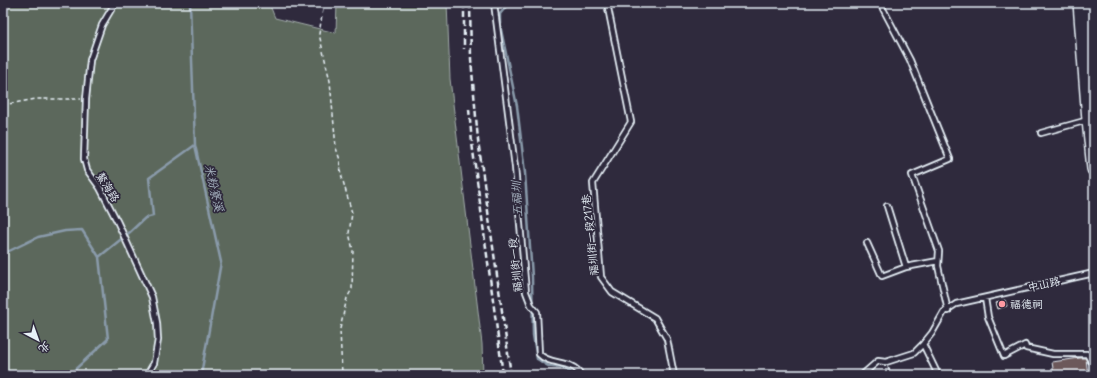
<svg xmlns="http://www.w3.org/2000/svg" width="1097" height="378" viewBox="0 0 1097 378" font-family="Delius,'LXGW WenKai TC',sans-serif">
  <rect width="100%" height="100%" fill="#2f2a3d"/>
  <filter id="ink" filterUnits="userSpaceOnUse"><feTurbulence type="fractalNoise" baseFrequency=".025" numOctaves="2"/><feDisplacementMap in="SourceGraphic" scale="8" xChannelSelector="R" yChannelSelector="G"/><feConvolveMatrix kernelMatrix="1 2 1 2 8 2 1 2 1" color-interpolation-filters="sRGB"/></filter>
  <g filter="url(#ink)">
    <path fill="#5c685c" stroke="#a2acaa" d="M3,3H269L275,18L336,33L337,3H447L450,79L482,344L483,375H3Z"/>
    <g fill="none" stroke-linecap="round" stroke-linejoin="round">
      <path stroke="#8a9bab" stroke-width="2.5" d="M190,3L195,145L221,262L201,375
        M509,3L500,14V25L517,106L525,173L532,277L533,335L537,359C541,361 545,365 549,366C560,369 564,366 574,375
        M3,254L38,237L65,231L82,230L99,257
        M69,375L108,339L99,257L130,232L145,218L153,216L149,178L195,145"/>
    </g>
    <path fill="#6c585a" stroke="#e8f1f8" d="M1005,300L1007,306L998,309L996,303Z
      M1080,358H1085L1086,359L1088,375H1054L1052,362Z"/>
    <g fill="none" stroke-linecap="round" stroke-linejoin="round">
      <g stroke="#e8f1f8" stroke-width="8">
        <path id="lane" d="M115,3L102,25L90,60L86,99L84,159L87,170L100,188L117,221L152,297L157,323L158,340L154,363L147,375
          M494,3L515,167L526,292L531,305L537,312L539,354C550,366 572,359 581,375
          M607,3L631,122L593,183L601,277L612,292L655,318L667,339L674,375
          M880,3L910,60L950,159L912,175L939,251L938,266L948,311
          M1041,133L1088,120
          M887,206L906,267
          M867,243L882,276L906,267L938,261
          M985,298L988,317L1004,356L1025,345L1026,348L1053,354H1087L1091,361L1094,362
          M923,344L938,375
          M862,375L878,361L886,362L914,353L923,344L932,333L944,312L956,304L1094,273"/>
      </g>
      <g stroke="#e8f1f8" stroke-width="16">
        <path id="secondary" d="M1080,3L1089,120L1094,169
          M1090,3L1094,56"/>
      </g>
      <path stroke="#e8f1f8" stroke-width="1.5" stroke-dasharray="4 3" stroke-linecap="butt" d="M324,3L319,34L330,81L336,148L340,160L341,174L352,213L349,233L353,250L352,289L347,298L340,329L342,375
        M3,105L36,99H81
        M888,367L891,375"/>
      <use href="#lane" stroke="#2f2a3d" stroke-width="4.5"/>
      <use href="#secondary" stroke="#2f2a3d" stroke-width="13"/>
      <path stroke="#e8f1f8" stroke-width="2.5" stroke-dasharray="6 3" stroke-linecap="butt" d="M464,3V49
        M470,3L471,59L478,140L511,375
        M469,109L472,143L503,375"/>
    </g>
  </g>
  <circle fill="#ff9aa2" stroke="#2f2a3d" stroke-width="1.5" cx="1002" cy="304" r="4"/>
  <g text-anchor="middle" stroke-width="3.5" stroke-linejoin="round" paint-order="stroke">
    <g font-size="11" fill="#e8f1f8" stroke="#2f2a3d">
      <text transform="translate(108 187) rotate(58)" y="4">鰲海路</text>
      <text transform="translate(590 235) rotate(-96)" y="4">福圳街一段217巷</text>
      <text transform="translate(515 265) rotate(-96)" y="4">福圳街一段</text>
      <text transform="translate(1044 284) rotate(-13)" y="4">中山路</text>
    </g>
    <g font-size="11" fill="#e8f1f8" stroke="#2f2a3d" text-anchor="start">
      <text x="1010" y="308">福德祠</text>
    </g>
    <g font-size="12" font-style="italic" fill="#aab7c4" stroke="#2f2a3d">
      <text transform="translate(214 188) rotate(77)" y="4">米粉寮溪</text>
      <text transform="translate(517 199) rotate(-93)" y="4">五福圳</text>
    </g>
  </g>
  <rect width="1097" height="378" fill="none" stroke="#2f2a3d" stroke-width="16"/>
  <rect x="8" y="8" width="1081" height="362" fill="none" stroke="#e8f1f8" stroke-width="1.5" filter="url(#ink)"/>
  <g transform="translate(38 340) rotate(139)" stroke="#2f2a3d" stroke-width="3" paint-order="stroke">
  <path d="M0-3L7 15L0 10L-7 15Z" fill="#e8f1f8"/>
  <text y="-6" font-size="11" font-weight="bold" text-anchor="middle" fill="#e8f1f8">北</text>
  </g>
</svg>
